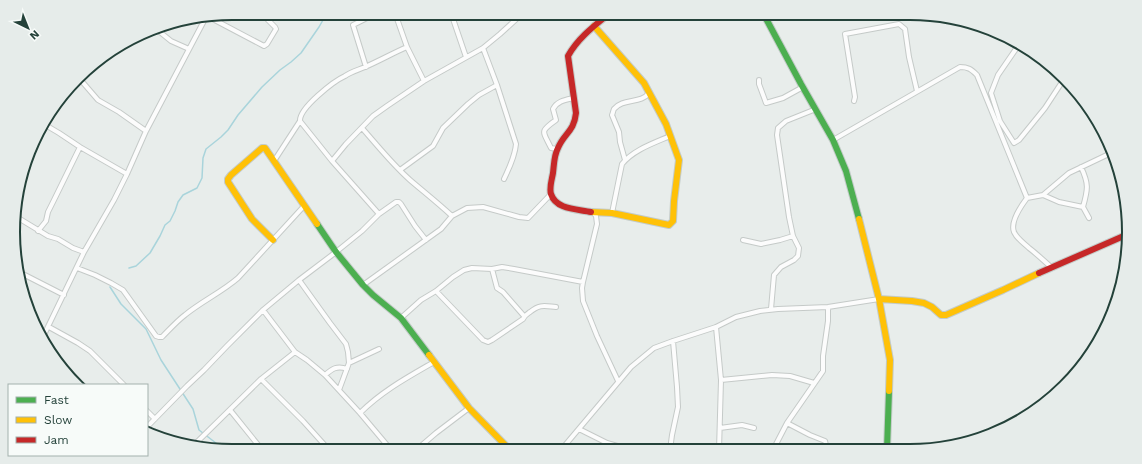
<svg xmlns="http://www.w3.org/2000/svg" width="1142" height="464" viewBox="0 0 1142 464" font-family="'Work Sans',sans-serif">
  <rect width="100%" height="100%" fill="#e8edeb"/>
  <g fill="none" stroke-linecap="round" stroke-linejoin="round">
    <path stroke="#a9d4db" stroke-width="1.5" d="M129,268L136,266L150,253L160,236L165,225L170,221L175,211L178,202L183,195L197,188L202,178L203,158L206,149L221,137L228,130L238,115L262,87L280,70L291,62L301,53L319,27L323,20L324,13
      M110,287L121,304L146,329L161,360L193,409L199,430L225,450"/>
    <g stroke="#c5cac8" stroke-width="6">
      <path id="street" d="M395,13L407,47L424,81
        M451,13L466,57
        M209,17L264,46L267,44L276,29L275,27L261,13
        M155,28L171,41L189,49
        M1004,38L1014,45L1018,47
        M1018,46L998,75L991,93L1000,121L1014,143L1019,140L1045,108L1064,79
        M483,48L497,85L516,144C515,157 509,168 504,179
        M366,67L353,25L377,13
        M79,78L98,100L119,112L146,131
        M759,80V84L766,103L783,98L803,87
        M73,85L102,62L112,53
        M854,101L855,97L845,34L899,24L905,29L909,57L917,91
        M300,121L332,161L379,214
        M42,123L59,133L80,147L127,174
        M362,128C377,145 392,164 410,180C424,192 438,203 452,216
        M833,140L960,67C968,67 971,69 977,75L1027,198
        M557,149L551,148C543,131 539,132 556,120L553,109C557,101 565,100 574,98
        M625,160L620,142L619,132L612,115C613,113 613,111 614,109C623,98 641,104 649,93
        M274,161L300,121C299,108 334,81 345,76C351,72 358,70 365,67C379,61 393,53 407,47
        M332,161L346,144L373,116L387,106L424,81L483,48L500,34L523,13
        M1081,167C1089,184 1088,189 1083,207L1089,218
        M400,170L433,146L443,128L468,104L479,95L497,85
        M1043,195L1059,202L1083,207
        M593,212L596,216L597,224L583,282L582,288L583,301L597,336L618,381
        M612,213L622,164C633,150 654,143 670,136
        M15,216L48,236L58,239L73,248L84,252
        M38,231L46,221L48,212L54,200L80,147
        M743,240L761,244L780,240L793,236
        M1051,267C1044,261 1037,254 1029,248C1024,243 1017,239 1014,232C1010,222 1021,206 1027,198L1043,195L1069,173L1111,153
        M77,268L95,275L111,283L123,290L156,336L159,337H162C170,329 177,321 185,315C202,301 222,292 238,278L304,206
        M492,269L497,288L503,292L524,316
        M17,271L64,295
        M299,280L330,323L346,344L348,352L349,363L339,390
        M363,285L441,229L452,216L467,208L483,207L519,217L528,218L551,194
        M436,291L483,340L488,342L492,340L523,319C525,315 527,314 530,312C540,304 544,306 556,307
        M771,309L774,275L781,267L794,260L798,256L799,248L793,236L789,217L777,135L778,128L786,121L816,109
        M263,310L295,352L307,360L325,375L360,413L392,451
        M401,318L421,300L436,291L453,277L464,270L472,268L492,269L502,267L514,269L583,282
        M49,327L78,343L90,351L124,385
        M716,327L721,380L719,450
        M42,339L84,252L114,200L127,174L146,131L206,17
        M349,363L379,349
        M325,375C332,369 337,365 347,369
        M261,379L303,421L330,451
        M721,380L772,375L790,376L814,383
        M230,410L263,451
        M147,411L155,419
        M360,413C382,391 408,377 434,362
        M787,423L810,435L825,441L826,445L825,449
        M147,427L187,386L204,370L227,346L263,310L299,280L336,252L362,231L379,214L396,202H399L401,204L415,226L426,240
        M720,428L742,425L754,428
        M579,429L607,443L631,450
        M194,445L261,379L295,352
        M561,450L631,367L654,348L673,341L716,327L736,317L760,311L778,309L828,307L879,299
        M670,450L672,435L678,407L677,387L673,341
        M773,450L787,423L823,371V356L828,321V307
        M415,451L436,433L469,408"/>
    </g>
    <g stroke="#c3cbc8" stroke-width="8">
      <path id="fast" d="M763,13L801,84L833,140L846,171L859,219
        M317,224L336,252L363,285L373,295L401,318L429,355
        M887,449L889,391"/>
    </g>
    <g stroke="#c3cbc8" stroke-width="8">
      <path id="slow" d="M591,212L612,213L669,225L673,221L674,201L679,160L666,124L644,83L594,26
        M859,219L879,299L890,360L889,391
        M273,240L252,219L228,182V179L231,175L262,148H265L317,224
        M879,299L912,301L924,303L932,307L941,315H946L1003,290L1039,273
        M429,355L469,408L510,450"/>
    </g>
    <g stroke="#c3cbc8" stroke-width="8">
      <path id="jam" d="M591,212C578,209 556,210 551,194C549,188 552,179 553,173C554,165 554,155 558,148C564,133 574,132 576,113L568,56C578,38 594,26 610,13
        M1039,273L1126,235"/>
    </g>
    <use href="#street" stroke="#fcfcfc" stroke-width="4"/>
    <use href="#fast" stroke="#4caf50" stroke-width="6"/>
    <use href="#slow" stroke="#ffc107" stroke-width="6"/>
    <use href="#jam" stroke="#c62828" stroke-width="6"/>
  </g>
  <path d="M0 0H1142V464H0ZM232 20H910A212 212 0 0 1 1122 232V232A212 212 0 0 1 910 444H232A212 212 0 0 1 20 232V232A212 212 0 0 1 232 20Z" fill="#e6ecea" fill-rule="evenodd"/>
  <path fill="none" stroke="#24423a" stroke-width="2" d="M232 20H910A212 212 0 0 1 1122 232V232A212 212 0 0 1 910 444H232A212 212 0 0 1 20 232V232A212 212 0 0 1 232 20Z"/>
  <rect x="8" y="384" width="140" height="72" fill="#f7fbf9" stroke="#a3b1ad"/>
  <rect x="16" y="397" width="20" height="6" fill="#4caf50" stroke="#a3b1ad"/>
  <text x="44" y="404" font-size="12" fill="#24423a">Fast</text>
  <rect x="16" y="417" width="20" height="6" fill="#ffc107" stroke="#a3b1ad"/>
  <text x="44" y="424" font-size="12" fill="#24423a">Slow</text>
  <rect x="16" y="437" width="20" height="6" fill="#c62828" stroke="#a3b1ad"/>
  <text x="44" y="444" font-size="12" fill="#24423a">Jam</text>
  <g transform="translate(28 28) rotate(137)" stroke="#f7fbf9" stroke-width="3" paint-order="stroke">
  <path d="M0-3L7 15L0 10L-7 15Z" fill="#24423a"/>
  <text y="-6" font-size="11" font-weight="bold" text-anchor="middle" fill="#24423a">N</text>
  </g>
</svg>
